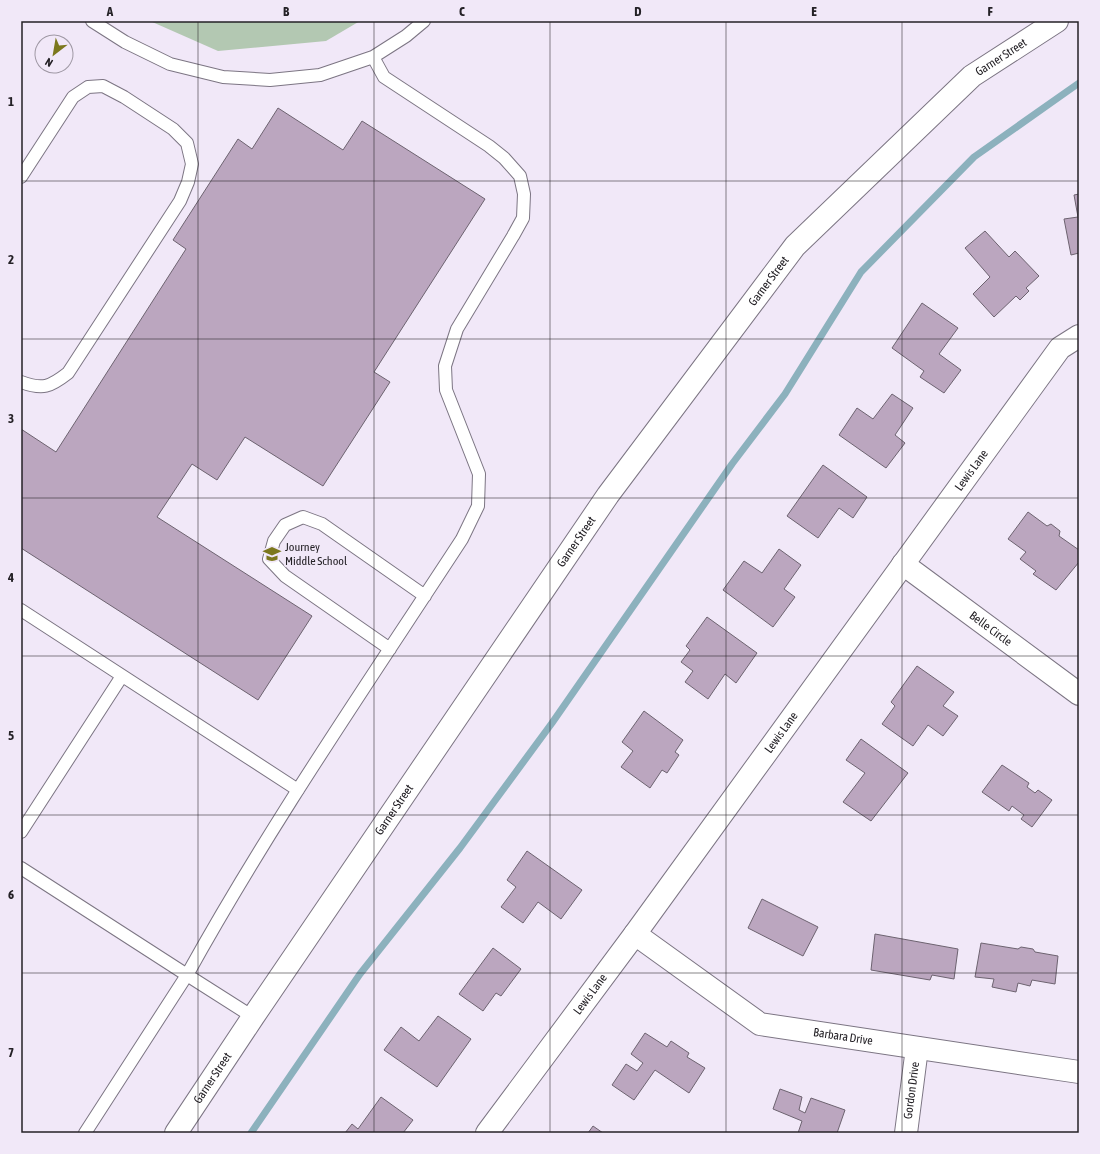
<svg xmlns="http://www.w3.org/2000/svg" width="1100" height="1154" viewBox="0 0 1100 1154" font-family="'Asap Condensed',sans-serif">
  <rect width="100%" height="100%" fill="#f1e8f8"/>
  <path fill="#b3c8b2" d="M150,21H360L326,41L218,51Z"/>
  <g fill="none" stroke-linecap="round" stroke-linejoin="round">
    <path stroke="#8cb1bd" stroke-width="7" d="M251,1133L360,974L460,848L552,723L732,464L785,394L861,272L974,157L1079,83"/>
  </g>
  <path fill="#bba6bf" stroke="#6d6370" d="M278,108L343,150L362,121L485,199L374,372L390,382L323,486L245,437L217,480L192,464L157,517L312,616L258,700L21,548V429L56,452L186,249L173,240L238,139L252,149Z
    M1079,194V253L1071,255L1064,219L1078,217L1074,195Z
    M985,231L1009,257L1015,251L1039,276L1026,288L1029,291L1020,300L1016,296L994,317L973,294L990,277L965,248Z
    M922,303L958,328L939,354L961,370L944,393L920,377L924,371L892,348Z
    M892,394L913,408L895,435L905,443L886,468L839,435L857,408L873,419Z
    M823,465L867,497L853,518L839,508L818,538L787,516Z
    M1028,512L1047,526L1051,524L1060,531L1059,536L1079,550V562L1056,590L1033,574L1036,571L1020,559L1026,552L1008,539Z
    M779,549L801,565L784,589L795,597L773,627L723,590L744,561L762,573Z
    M707,617L757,653L736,683L725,674L708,699L685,682L693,671L681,662L690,650L686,646Z
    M917,666L954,692L943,706L958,716L943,736L928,725L913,746L882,724L895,706L891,702Z
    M644,711L683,740L675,752L679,755L667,773L662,770L650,788L621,767L633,751L622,742Z
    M861,739L908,773L871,821L843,802L865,773L846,760Z
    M1002,765L1029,783L1027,787L1035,793L1038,790L1052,800L1032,827L1021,819L1024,815L1012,806L1009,811L982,792Z
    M527,851L582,890L561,919L538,902L523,923L501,907L516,887L507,880Z
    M762,899L818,927L803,956L748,928Z
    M875,934L958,949L954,979L932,975L930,980L871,970Z
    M981,943L1018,949L1021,947L1033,949L1035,952L1058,956L1055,984L1032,980L1030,986L1018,983L1016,992L992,987L994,979L975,977Z
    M493,948L521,969L501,996L496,993L483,1011L459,994Z
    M438,1016L471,1039L437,1087L384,1050L401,1027L419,1041Z
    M645,1033L667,1047L671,1041L689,1053L687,1057L705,1068L689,1093L655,1070L634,1100L612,1085L626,1064L637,1071L643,1063L631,1054Z
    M780,1089L802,1097L799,1110L805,1113L811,1098L845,1110L837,1133H798L802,1121L773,1109Z
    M381,1097L413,1120L403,1133H345L352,1124L358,1129Z
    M593,1126L603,1133H588Z"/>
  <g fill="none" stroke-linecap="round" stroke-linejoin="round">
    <g stroke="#7c7583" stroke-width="14">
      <path id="service" d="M92,21L125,42L170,64L223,77L270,80L320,75L373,57L406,36L424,21
        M21,177L73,97L88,87L103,86L124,97L173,129L187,143L192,164L188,182L180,201L68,373C50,387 43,390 21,382
        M21,610L298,790
        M390,649L285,576L269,559L274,541L285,525L303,517L322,524L425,596
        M21,832L122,676
        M21,868L187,975L85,1133
        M253,1017L187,975C270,825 368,683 462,539L478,506L479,474L446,390L445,366L457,329L513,236L523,218L524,194L520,176L504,158L489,146L384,77L373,57"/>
    </g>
    <g stroke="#7c7583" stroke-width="24">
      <g id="minor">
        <path id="s1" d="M903,564L1079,694"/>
        <path id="s2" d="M635,934L760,1024L1079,1072"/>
        <path id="s3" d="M487,1133L635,934L1060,348L1079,336"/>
        <path id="s4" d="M906,1133L917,1048"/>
      </g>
    </g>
    <g stroke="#7c7583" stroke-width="24">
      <g id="tertiary">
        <path id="s5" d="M176,1133L253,1017L608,495L795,246L972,76L1057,21"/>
      </g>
    </g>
    <use href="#service" stroke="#fff" stroke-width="12"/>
    <use href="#minor" stroke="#fff" stroke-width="22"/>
    <use href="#tertiary" stroke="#fff" stroke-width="22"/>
  </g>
  <path fill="none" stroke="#242126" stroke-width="1" stroke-opacity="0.55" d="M198,21V1133M374,21V1133M550,21V1133M726,21V1133M902,21V1133M21,181H1079M21,339H1079M21,498H1079M21,656H1079M21,815H1079M21,973H1079"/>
  <defs>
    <g id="school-bare" transform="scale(1.38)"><path d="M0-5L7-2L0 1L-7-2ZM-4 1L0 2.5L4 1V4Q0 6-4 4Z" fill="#7c781d" stroke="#f1e8f8" stroke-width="2.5" paint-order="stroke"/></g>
  </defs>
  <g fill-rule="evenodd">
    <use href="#school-bare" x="272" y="554"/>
  </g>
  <g text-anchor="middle" stroke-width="4" stroke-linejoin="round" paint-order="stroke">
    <g font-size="12" fill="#242126" stroke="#f1e8f8">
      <text dy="4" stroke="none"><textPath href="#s5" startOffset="1362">Garner Street</textPath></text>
      <text dy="4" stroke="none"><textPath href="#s5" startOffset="1038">Garner Street</textPath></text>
      <text dy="4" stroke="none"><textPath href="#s3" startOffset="821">Lewis Lane</textPath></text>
      <text dy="4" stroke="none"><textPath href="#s5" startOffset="714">Garner Street</textPath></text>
      <text dy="4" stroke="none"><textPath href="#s1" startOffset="109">Belle Circle</textPath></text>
      <text dy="4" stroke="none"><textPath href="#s3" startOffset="497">Lewis Lane</textPath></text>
      <text dy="4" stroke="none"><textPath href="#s5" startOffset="390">Garner Street</textPath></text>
      <text dy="4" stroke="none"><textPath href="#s3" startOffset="173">Lewis Lane</textPath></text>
      <text dy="4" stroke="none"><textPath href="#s2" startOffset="238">Barbara Drive</textPath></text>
      <text dy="4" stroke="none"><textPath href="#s5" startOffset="66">Garner Street</textPath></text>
      <text dy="4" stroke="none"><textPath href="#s4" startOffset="43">Gordon Drive</textPath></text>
    </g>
    <g font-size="12" fill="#242126" stroke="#f1e8f8" text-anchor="start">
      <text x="285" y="551">Journey<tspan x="285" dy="14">Middle School</tspan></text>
    </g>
  </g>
  <rect width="1100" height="1154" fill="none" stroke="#f1e8f8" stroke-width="44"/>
  <g transform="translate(54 54) rotate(211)"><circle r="19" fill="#f1e8f8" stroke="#9f98a4"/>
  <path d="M0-3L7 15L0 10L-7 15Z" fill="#7c781d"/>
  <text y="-6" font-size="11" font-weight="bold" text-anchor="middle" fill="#242126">N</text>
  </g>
  <rect x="22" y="22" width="1056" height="1110" fill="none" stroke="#242126" stroke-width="1.5"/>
  <g font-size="13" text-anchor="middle" font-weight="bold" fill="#242126">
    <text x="110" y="16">A</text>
    <text x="286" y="16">B</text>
    <text x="462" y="16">C</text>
    <text x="638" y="16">D</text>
    <text x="814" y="16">E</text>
    <text x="990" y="16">F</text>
    <text x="11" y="106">1</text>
    <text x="11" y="264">2</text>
    <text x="11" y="423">3</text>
    <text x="11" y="582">4</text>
    <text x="11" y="740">5</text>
    <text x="11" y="899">6</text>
    <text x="11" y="1057">7</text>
  </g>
</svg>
